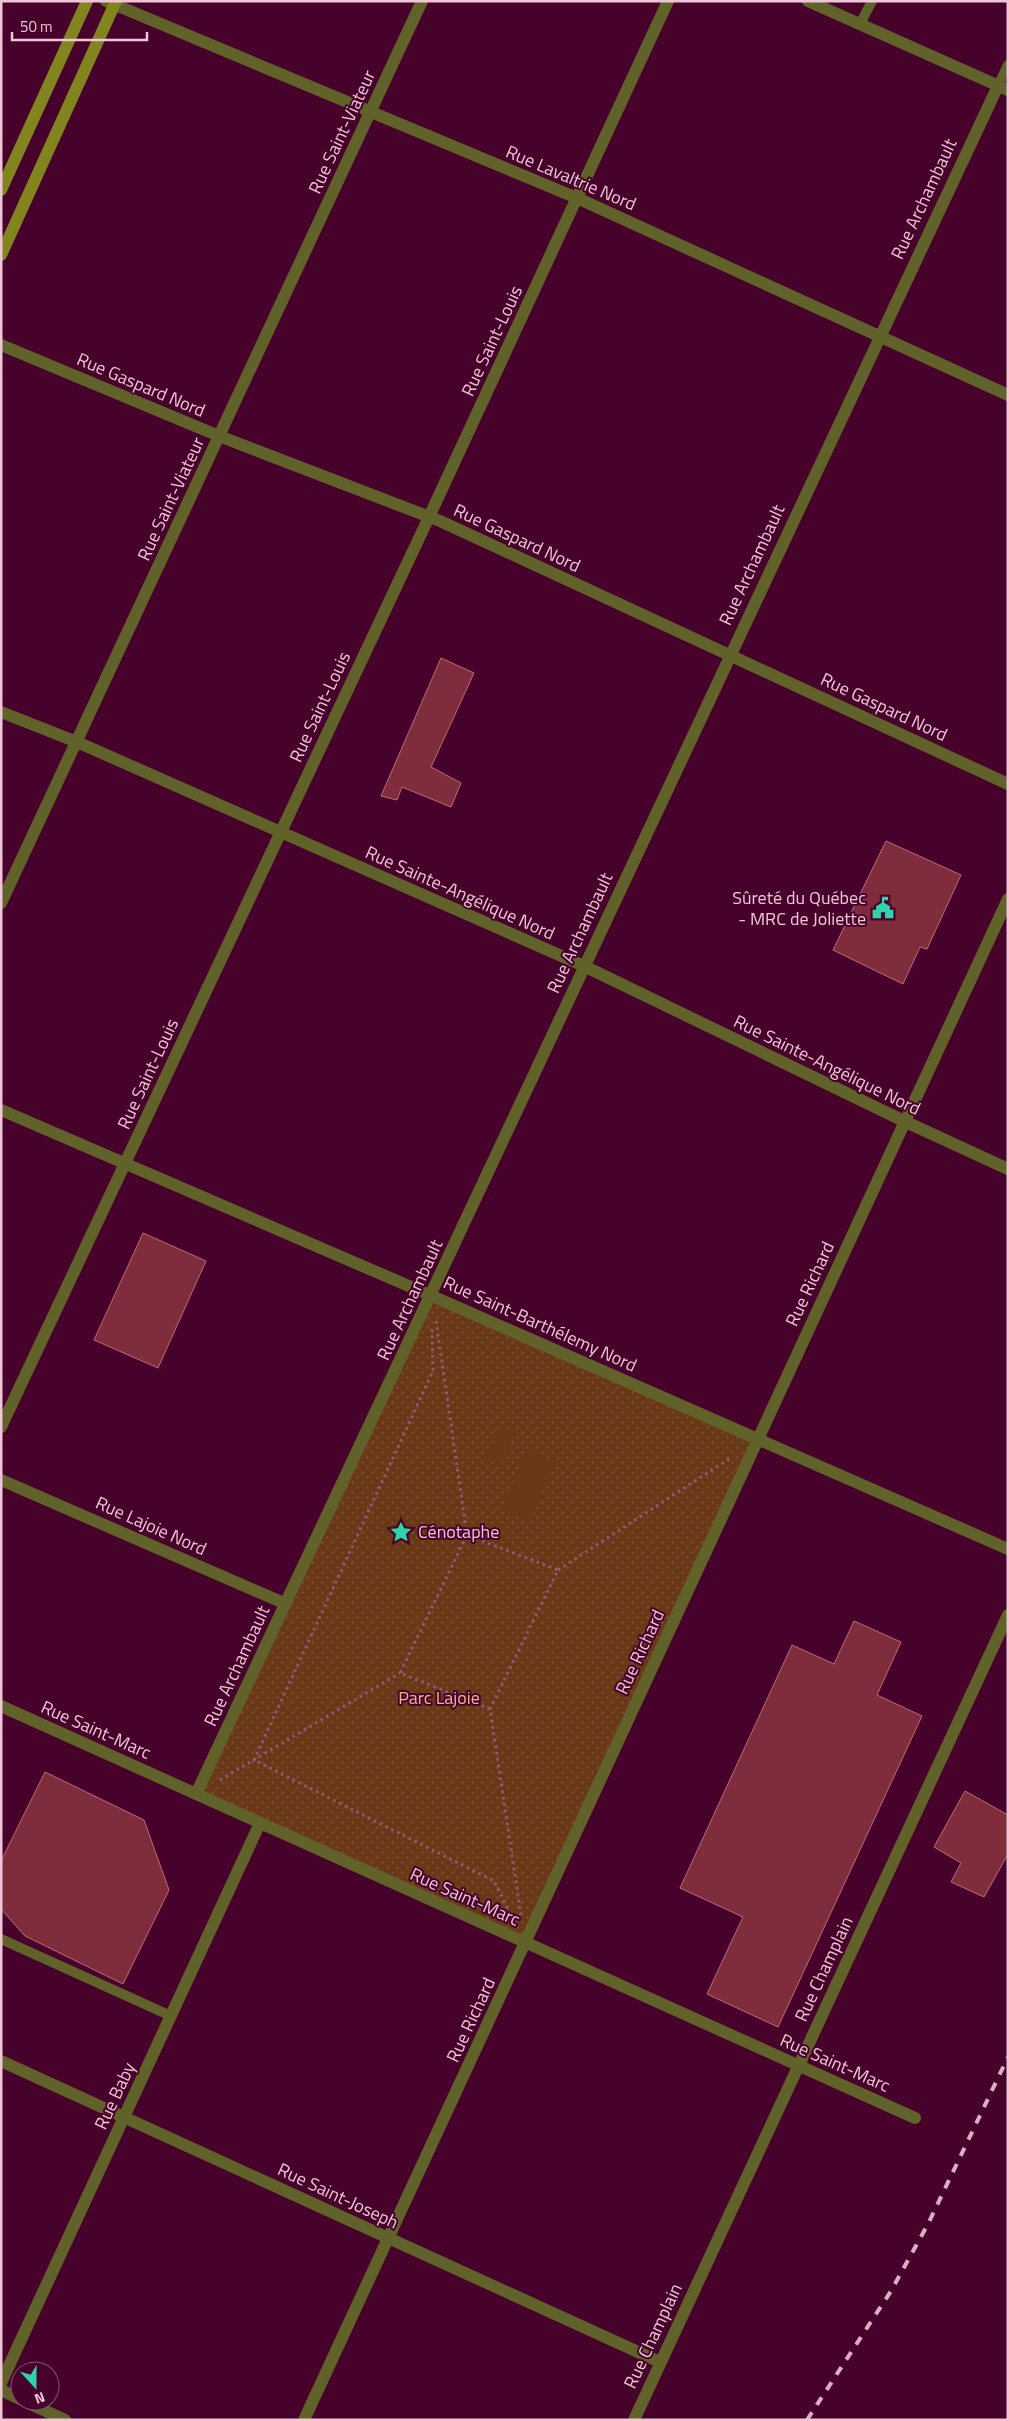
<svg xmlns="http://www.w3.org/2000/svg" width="1009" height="2421" viewBox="0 0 1009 2421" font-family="'Titillium Web',sans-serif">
  <defs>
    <pattern id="park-dots" width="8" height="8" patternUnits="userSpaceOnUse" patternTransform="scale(1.25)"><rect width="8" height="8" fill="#693817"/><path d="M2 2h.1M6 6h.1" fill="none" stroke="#7f5338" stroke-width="1.8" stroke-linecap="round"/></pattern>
  </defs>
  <rect width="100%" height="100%" fill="#47022b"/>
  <path fill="url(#park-dots)" d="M432,1296L758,1440L526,1943L196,1794L280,1601Z"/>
  <path fill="#693817" d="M500,1426L515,1432L501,1466L486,1459Z
    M527,1450L555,1462L529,1521L501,1509Z"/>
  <path fill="#7f2c3d" stroke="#be6b78" d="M441,658L474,673L431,767L461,783L451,807L402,787L397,800L381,796Z
    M886,841L961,875L927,949L920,947L903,984L833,950Z
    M143,1233L206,1261L158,1368L94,1340Z
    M854,1621L901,1642L877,1695L922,1716L778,2027L707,1994L743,1917L680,1888L792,1645L834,1664Z
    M45,1772L144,1820L169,1890L123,1984L25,1936L1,1909V1861Z
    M965,1791L1008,1815V1854L984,1897L951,1882L961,1863L934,1847Z"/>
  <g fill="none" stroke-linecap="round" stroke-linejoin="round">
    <path stroke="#925978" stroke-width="3" stroke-dasharray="2.5 4" stroke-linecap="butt" d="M436,1321L467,1535
      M432,1329L433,1371L254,1760L494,1881L514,1921
      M558,1570L732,1457
      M490,1709L400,1673L467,1535L558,1570L490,1709L521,1915
      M220,1780L400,1673"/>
    <path stroke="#606229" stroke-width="10" d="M860,24L872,1
      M998,86L1008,65
      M1,1939L171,2016"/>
    <path stroke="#606229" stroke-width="12" d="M106,1L577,198L1008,395
      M808,1L1008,90
      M1,345L219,436L440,521L1008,784
      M1,712L77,742L584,966L906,1122L1008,1169
      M1,903L422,1
      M1,1110L432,1296L1008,1549
      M1,1427L429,517L668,1
      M1,1480L286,1604
      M1,1706L915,2118
      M196,1794C466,1226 728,654 998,86
      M1,2061L660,2362
      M1,2383L260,1823
      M304,2420L1008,899
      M634,2420L1008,1615"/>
    <path stroke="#606229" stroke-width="12" d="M1,2390L20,2399
      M24,2401L65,2420"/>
    <path stroke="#82841e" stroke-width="12" d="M1,190L87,1
      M1,255L116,1"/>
    <path stroke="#dbaec3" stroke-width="4" stroke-dasharray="9 9" stroke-linecap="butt" d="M807,2420L891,2291L928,2224L1008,2057"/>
  </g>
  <defs>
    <g id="civic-bare" transform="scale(1.725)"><path d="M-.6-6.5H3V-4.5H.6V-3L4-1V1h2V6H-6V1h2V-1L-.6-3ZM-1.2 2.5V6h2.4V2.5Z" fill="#2ed4aa" stroke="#47022b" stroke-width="2.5" paint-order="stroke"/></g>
    <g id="sight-bare" transform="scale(1.725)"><path d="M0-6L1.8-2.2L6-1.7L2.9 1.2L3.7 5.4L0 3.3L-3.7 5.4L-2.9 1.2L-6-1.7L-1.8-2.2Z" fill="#2ed4aa" stroke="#47022b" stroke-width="2.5" paint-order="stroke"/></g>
  </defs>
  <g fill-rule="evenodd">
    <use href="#civic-bare" x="883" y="908"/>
    <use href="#sight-bare" x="401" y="1532"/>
  </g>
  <g text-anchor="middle" stroke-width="4" stroke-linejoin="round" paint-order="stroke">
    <g font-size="18" fill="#efc5d7" stroke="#47022b">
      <text transform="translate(342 132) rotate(-65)" y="6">Rue Saint-Viateur</text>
      <text transform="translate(571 178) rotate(23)" y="6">Rue Lavaltrie Nord</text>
      <text transform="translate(924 199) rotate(-65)" y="6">Rue Archambault</text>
      <text transform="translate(492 341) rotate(-65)" y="6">Rue Saint-Louis</text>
      <text transform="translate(141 385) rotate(23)" y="6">Rue Gaspard Nord</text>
      <text transform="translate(171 499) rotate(-65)" y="6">Rue Saint-Viateur</text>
      <text transform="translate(517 538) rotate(25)" y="6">Rue Gaspard Nord</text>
      <text transform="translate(752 565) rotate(-65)" y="6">Rue Archambault</text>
      <text transform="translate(320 707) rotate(-65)" y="6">Rue Saint-Louis</text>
      <text transform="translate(884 707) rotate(25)" y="6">Rue Gaspard Nord</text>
      <text transform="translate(460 893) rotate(24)" y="6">Rue Sainte-Angélique Nord</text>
      <text transform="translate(580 933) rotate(-65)" y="6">Rue Archambault</text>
      <text transform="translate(827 1065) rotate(26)" y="6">Rue Sainte-Angélique Nord</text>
      <text transform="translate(148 1074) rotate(-65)" y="6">Rue Saint-Louis</text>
      <text transform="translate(810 1284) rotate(-65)" y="6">Rue Richard</text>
      <text transform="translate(410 1300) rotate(-65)" y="6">Rue Archambault</text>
      <text transform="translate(540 1324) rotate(24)" y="6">Rue Saint-Barthélemy Nord</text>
      <text transform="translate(151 1526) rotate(24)" y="6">Rue Lajoie Nord</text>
      <text transform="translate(640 1652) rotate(-65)" y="6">Rue Richard</text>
      <text transform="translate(237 1666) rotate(-65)" y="6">Rue Archambault</text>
      <text transform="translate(96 1730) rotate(24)" y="6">Rue Saint-Marc</text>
      <text transform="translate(465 1897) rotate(24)" y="6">Rue Saint-Marc</text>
      <text transform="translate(824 1969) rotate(-65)" y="6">Rue Champlain</text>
      <text transform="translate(471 2020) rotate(-65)" y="6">Rue Richard</text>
      <text transform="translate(835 2063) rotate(24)" y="6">Rue Saint-Marc</text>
      <text transform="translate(115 2096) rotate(-65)" y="6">Rue Baby</text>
      <text transform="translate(338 2196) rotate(25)" y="6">Rue Saint-Joseph</text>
      <text transform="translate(653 2336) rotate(-65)" y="6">Rue Champlain</text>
    </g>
    <g font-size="18" fill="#efc5d7" stroke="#47022b" text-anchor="end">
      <text x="866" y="904">Sûreté du Québec<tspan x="866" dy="21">- MRC de Joliette</tspan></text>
      <text x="418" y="1538" text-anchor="start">Cénotaphe</text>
    </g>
    <g font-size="18" fill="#f3b491" stroke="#47022b">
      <text x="439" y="1704">Parc Lajoie</text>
    </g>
  </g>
  <rect width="1009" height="2421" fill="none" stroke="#efc5d7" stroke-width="5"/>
  <g transform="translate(35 2386) rotate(159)"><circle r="24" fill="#47022b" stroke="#8a5070"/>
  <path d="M0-4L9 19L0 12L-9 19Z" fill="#2ed4aa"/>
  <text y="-8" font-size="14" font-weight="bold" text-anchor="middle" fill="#efc5d7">N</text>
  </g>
  <path d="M12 32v8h135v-8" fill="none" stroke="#efc5d7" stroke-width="2.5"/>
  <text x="20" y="32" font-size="15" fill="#efc5d7" stroke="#47022b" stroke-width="4" paint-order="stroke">50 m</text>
</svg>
